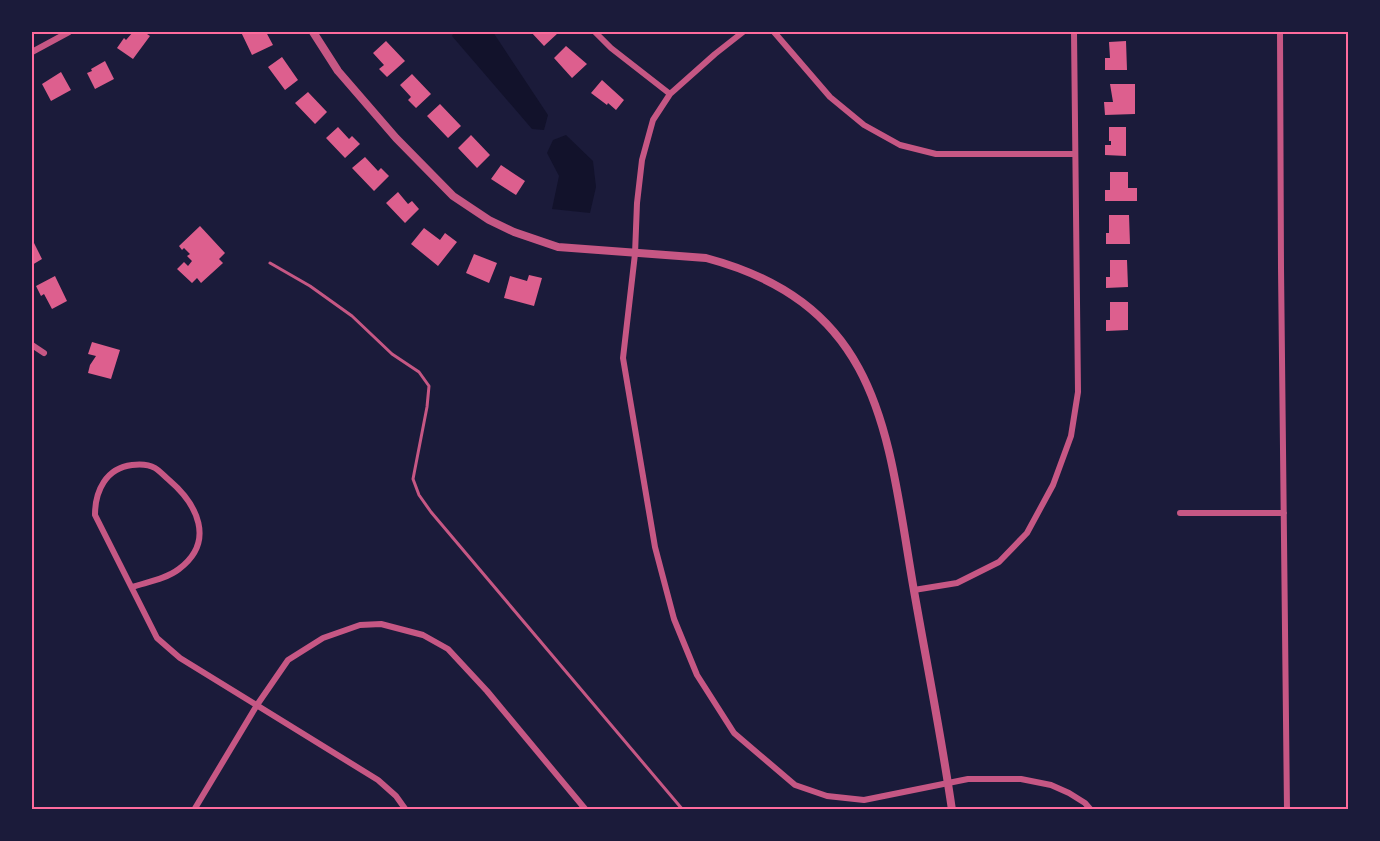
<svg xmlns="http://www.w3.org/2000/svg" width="1380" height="841" viewBox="0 0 1380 841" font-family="Merriweather,serif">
  <rect width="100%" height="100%" fill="#1b1b3a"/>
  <path fill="#12122b" d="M454,32H493L548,115L544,130L532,129L452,36Z
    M566,135L593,161L596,187L590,213L552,209L559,176L547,153L553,140Z"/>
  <path fill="#dd5f8e" d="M133,32H144L150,36L133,59L117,48L124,38L126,40Z
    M241,32H266L273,45L252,55Z
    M531,32H557L558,33L544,46Z
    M386,41L405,61L387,77L379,69L384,65L373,53Z
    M1126,41L1127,70H1105V58H1110L1109,42Z
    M566,46L587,64L572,78L554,58Z
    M282,57L298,80L285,90L268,67Z
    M105,61L114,79L95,89L87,73L92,71L91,69Z
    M61,72L71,90L51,101L42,84Z
    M412,74L431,94L416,108L408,100L411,97L400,85Z
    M602,80L624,100L616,110L608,103L607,105L591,93Z
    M1110,84H1135V114L1105,115L1104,102H1113Z
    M308,92L327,112L315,124L295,103Z
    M440,104L461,126L448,138L427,116Z
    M338,127L349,139L352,136L360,144L345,158L326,138Z
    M1109,127H1126V156L1105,155V145H1111V141H1109Z
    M471,135L490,155L477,168L458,148Z
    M365,157L378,171L381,168L389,176L374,191L352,168Z
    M501,165L525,181L516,195L491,179Z
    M1110,172H1128V188H1137V201H1105V190H1110Z
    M398,192L408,204L412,201L419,209L405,223L386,203Z
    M1109,215H1129L1130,244H1106V233H1109Z
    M200,226L225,253L219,259L223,263L201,283L197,278L192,283L177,269L184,262L188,266L192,261L187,256L190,254L184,248L182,250L179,246Z
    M424,228L440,240L445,233L457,242L438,266L411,244Z
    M32,239L42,259L32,265Z
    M474,254L497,263L489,283L466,273Z
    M1110,260H1127L1128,287L1106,288V277H1110Z
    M529,275L542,278L534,306L504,298L510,276L527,281Z
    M55,276L67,301L52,309L44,294L41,296L36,286Z
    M1110,302H1128V330L1106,331V320H1110Z
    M92,342L120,350L111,379L88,373L90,365L96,356L88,354Z"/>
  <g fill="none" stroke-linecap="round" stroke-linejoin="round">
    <path stroke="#c65784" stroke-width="3" d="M270,263L310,286L352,316L392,354L419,372L429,386L427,407L413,479L419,495L431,512L683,810"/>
    <path stroke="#c65784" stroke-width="6" d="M595,32L611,48L670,94
      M743,32L715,54L670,94L653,120L642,160L637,203L635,254L623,358L655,547L674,619L697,675L734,733L795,785L827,796L864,800L968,779H1021L1051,785L1069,793L1085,803L1091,810
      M774,32L830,97L864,125L900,145L936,154H1074
      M1280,32L1281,268L1287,810
      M32,52L69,32
      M32,345L44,353
      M1180,513H1284
      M132,587C147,582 166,579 179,569C216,541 197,504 169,480C164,476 160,471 155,468C148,464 140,464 132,465C106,468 95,491 95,515L157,638L180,658L378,780L396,796L406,810
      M914,590L957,583L999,562L1027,533L1053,485L1071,436L1078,392L1074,32
      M194,810L257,705L288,660L323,638L360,625L381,624L423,635L448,649L487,691L586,810"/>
    <path stroke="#c65784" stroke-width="8" d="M313,32L338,71L396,138L453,196L489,220L514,232L558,247L706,258C882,305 887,433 913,585C926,660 941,734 952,810"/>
  </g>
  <rect width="1380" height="841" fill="none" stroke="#1b1b3a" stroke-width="66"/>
  <rect x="33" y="33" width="1314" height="775" fill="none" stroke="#ff6b9d" stroke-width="2"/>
</svg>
